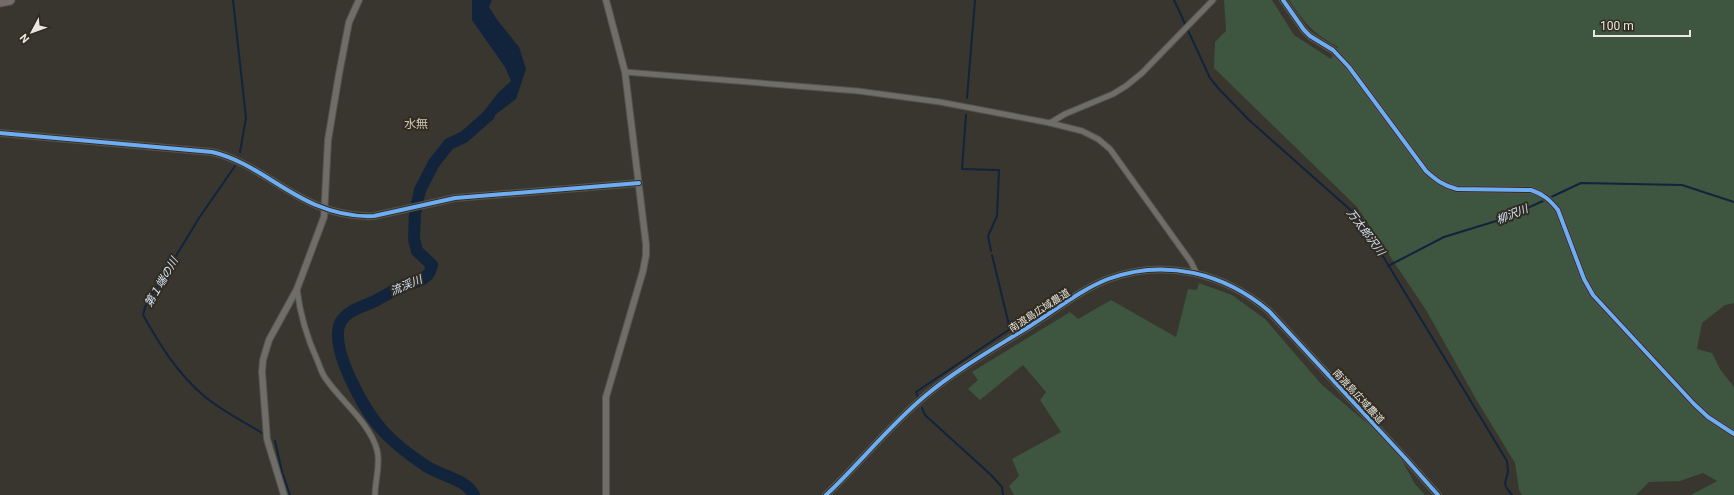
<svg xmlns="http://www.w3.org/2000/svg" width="1734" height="495" viewBox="0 0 1734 495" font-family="Roboto,'Noto Sans JP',sans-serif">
  <rect width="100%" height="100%" fill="#38362f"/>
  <path fill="#3e553f" d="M1224,0H1272L1294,35L1331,59L1338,47C1312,32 1306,25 1289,0H1734V303L1725,305L1702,323L1697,349L1712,353L1720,369L1734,387V495H1691L1717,481L1703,473L1680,481L1649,482L1636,495H1522L1519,490L1515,463L1476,399L1426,310L1357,207L1214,68L1215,42L1226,31Z
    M1199,283L1232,295L1265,319L1322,385L1381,435L1399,455L1415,484L1425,495H1014L1009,486L1019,476L1012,459L1061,432L1040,400L1046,392L1023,365L980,400L968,389L978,380L972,372L1070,312L1078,319L1111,300L1176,337L1188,289L1197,290Z"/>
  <path fill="#12233c" d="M472,0H492L489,7L498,21L519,47L526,69L516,99L478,128L477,120L498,93L511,81L505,67L472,20Z"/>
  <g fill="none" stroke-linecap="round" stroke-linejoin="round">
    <path stroke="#12233c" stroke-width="2" d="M233,0L246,118L240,152
      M1174,0L1210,78L1219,89L1249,120L1355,214L1364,225L1507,461C1507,464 1508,468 1508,471C1506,484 1501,482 1512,495
      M967,98L975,0
      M966,115L962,169L999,170L997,216L988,236L991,251
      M235,166L199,218L145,307L143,315C160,345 177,373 204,396C222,411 244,422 264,434
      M1549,198L1581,183L1682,185L1734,202
      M1388,266L1444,237L1506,218L1545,200
      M918,397L916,392L1010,329L992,255
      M922,408L925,415L991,475L1002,487L1003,495
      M275,441L282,472L290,495"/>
    <path stroke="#12233c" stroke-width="12" d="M474,495C466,479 441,476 426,466C411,456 396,445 384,432C365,412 332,353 339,326C343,312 361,307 373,302C383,297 392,291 403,286C411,283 424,281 429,273C431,271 431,267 432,265L417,251L414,239L415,213L420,190L434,163L449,144L464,137L489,115"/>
    <g stroke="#54524c" stroke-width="7">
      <path id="minor" d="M625,72L858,91L940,102L1050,123L1082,131L1098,139L1110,149L1191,262L1196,272
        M1050,123L1065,114L1113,94L1126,86L1142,73L1213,0
        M297,289C300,315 307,338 318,362C320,367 322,374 326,379C341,401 370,423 377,450C381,464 375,480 375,495"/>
    </g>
    <g stroke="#54524c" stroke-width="8">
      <path id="tertiary" d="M1283,0L1304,30L1310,36L1333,50L1349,67L1426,171C1436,180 1444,186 1457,189L1531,190C1543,194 1550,200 1558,210L1584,279L1593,295L1694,404L1708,417L1734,434
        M0,133L212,152C251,161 280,190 316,205C335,213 354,217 374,216L455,198L639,183
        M284,495L267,439L262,372L263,360L269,340L297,289L324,217L328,140L339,74L349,22L359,0
        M606,495V397L643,271L646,255V244L625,72L606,0
        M826,495C860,463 889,426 925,396C957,369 995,348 1030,326C1056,310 1080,290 1108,279C1165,258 1224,273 1269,311L1406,459L1438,495"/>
    </g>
    <g stroke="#54524c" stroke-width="11">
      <path id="motorway" d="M0,2L10,0"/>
    </g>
    <use href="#minor" stroke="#6f6d67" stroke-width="5"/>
    <use href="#tertiary" stroke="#6f6d67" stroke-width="6"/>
    <use href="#motorway" stroke="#756b67" stroke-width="9"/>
    <g stroke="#312c21" stroke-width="6">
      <path id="cycleway" d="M1283,0L1304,30L1310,36L1333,50L1349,67L1426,171C1436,180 1444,186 1457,189L1531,190C1543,194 1550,200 1558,210L1584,279L1593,295L1694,404L1708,417L1734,434
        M0,133L212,152C251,161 280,190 316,205C335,213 354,217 374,216L455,198L639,183
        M826,495C860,463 889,426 925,396C957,369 995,348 1030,326C1056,310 1080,290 1108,279C1165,258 1224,273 1269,311L1406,459L1438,495"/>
    </g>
    <use href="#cycleway" stroke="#6dadf4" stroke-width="4"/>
  </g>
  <g text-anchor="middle" stroke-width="4" stroke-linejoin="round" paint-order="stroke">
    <g font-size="10" fill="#ebe7e0" stroke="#312c21">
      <text transform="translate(1039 310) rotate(-33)" y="4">南渡島広域農道</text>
      <text transform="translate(1359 396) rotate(47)" y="4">南渡島広域農道</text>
    </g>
    <g font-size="11" font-style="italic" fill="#d4e4fb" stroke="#312c21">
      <text transform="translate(1512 214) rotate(-22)" y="4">柳沢川</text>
      <text transform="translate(1366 232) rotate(53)" y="4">万太郎沢川</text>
      <text transform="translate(161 282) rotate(-60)" y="4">第１端の川</text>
      <text transform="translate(406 285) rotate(-23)" y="4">流渓川</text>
    </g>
    <g font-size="12" fill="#cec8b9" stroke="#312c21">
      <text x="416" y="128">水無</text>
    </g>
  </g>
  <g transform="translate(32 32) rotate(229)" stroke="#312c21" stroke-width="3" paint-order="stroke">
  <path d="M0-3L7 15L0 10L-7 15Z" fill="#ebe7e0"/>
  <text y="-6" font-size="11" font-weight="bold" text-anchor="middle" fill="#ebe7e0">N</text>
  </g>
  <path d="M1594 30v6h96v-6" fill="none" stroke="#ebe7e0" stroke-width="2"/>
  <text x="1600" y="30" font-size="12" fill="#ebe7e0" stroke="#312c21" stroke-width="3" paint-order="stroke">100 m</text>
</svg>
